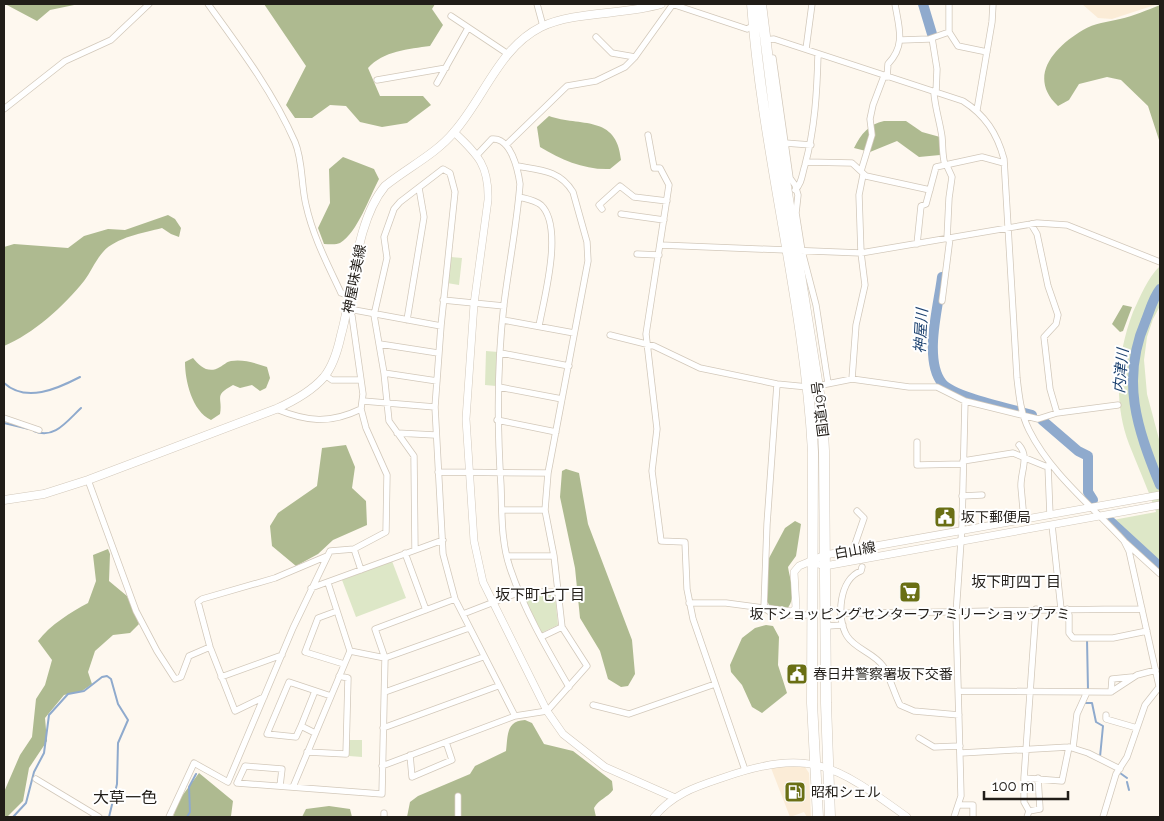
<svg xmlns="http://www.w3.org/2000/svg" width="1164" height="821" viewBox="0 0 1164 821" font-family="Raleway,'Noto Sans JP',sans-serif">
  <rect width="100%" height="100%" fill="#fef8ef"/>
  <path fill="#fbecd7" d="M1082,4H1158L1112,19L1098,18Z
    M788,766L805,767L809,773L811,817H807L804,812L790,817L771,768Z"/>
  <path fill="#dde7c7" d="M451,257L462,258L459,285L447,283Z
    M1160,266V306L1153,319L1147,337L1144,360L1147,394L1160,443V564L1113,520L1156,512C1148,489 1138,467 1129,444C1113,402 1117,354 1133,312C1140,297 1148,277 1160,266Z
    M486,351L498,352L496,386L485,385Z
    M392,561L406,598L356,617L342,580Z
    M526,595H555L558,625L541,633L524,597Z
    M349,740H362V757L349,756Z"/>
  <path fill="#aeba90" d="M5,4H79L50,10L37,21Z
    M264,4H435L432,9L443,25L430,46C409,49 383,51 368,68L380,96H423L431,105L407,123L382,127L360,122L346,106L330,105L312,118H295L286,105L306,66Z
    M1160,5V143L1148,106L1121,80L1107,77L1079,84L1069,100L1058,106C1027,77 1054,47 1083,30C1094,23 1108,22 1120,19C1134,16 1147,10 1160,5Z
    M549,116C580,127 617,114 621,160L610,169C584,170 562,160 540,147L537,127Z
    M884,121H906L922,132L940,137V155L919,157L897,141L870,152L854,148C861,134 869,124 884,121Z
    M343,157L374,169L379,179C370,196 357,233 340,243C336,245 329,244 324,244L318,228L330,203L329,169Z
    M168,215L175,219L181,228L179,237L171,234L162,228C144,233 116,237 103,252C95,261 91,272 84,281C64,306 33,334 4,346V247L14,244L68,248L84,236L108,229L125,230Z
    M1123,305L1132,307L1123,331L1120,332L1112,324Z
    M193,358C200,367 209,374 220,367C224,365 226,362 231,361C243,359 255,363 267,367L270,378L266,388L260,391L252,385L240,388L233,385C213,396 223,397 220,414L211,420C192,411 185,381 185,362Z
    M346,445L355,467L352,488L366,501L367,525L333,540L318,554L296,566L272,546L270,526L278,513L317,486L322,448Z
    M566,469L579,473L588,524L632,640L635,674L628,686L621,687L608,679L600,651L580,618L575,568L560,497L562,471Z
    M795,521L801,524L796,556L788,567C790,580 797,597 787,609L770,606L766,600L768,560L785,528Z
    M108,549L110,554L109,581L127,596L139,624L130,633L113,635L95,651L88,672L92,684L82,691L64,695L45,718L47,741L29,768L23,801L7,817H4V792L20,755L32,737L36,699L45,685L52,660L38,641C50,625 71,612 88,603L96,581L93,555Z
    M766,625L773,626L779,637L778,665L787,693L762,713L752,707L742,685L731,672L730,665L742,638L755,628Z
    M525,720L532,723L544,744L573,751L612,781L613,790C607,798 599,799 594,808L596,817H407L410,802L418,796L470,774L475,766L506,751C508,735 506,721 525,720Z
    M199,773L233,801L231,816L233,817H173L179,800Z
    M329,806L350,809L352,817H302L306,809Z"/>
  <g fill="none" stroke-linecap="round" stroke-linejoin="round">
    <path stroke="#8faacd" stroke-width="2" d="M4,383C26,403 57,389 80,377
      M4,423L29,429
      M34,431C54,440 67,421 81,408
      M1087,639L1088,690
      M1084,703H1092L1096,722L1103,726L1100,757
      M1120,773L1127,778
      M1127,782L1129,790
      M13,817L26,803L34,772L44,753L49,715L68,694L84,691L102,677L107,676L111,679L118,704L128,720L118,743L117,784L109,817
      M187,817L190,812L189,787L196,774"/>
    <path stroke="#8faacd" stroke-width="10" d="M923,4L932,34
      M942,277C939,304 923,359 942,383C953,397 1013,409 1032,415
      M1160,289C1153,298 1150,310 1146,320C1120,380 1137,428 1160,485
      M1042,420L1078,451L1088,456V492L1093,500
      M1111,522L1160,567"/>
    <g stroke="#d2c8ba" stroke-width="7">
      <path id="minor" d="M208,4C240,48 273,92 295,142C303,161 301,185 306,205C313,237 328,265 341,293L350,296
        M537,4L543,26
        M672,4L747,29L753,26
        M949,4V32L958,46L987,52
        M451,16L508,54
        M596,37L612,53L635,57
        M932,38L937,69L936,93
        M764,40L774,39L963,101C985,115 997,133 1004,159L1017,378C1019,396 1021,414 1029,430C1051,474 1092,506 1124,541L1129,551L1159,686
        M901,40L929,39L949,32
        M806,49L812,4
        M773,58L790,178L795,185L798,195L796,213L802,251L816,305L828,383
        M887,77L888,64C906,45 899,28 895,4
        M377,80L446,68
        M437,83L468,28
        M934,93C935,108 940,122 942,137C943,147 942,155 945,165
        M4,109L65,61L111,40L149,4
        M977,110L992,22L993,4
        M648,135L654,168H660L669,185L646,334L657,429L652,471L661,541L685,542L687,589L693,619L745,770
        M785,143L811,145
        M506,145L567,86L596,81L625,67L635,57L673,4
        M477,155L492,139C511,137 518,170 520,184C517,224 509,264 504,304C497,364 497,425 501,486C502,513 501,542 510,568C524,610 547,649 569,687
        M806,162L852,163L866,176L930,190
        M861,171L872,135L870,119L873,105L884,76
        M795,190C802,184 802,174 805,165C815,128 817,92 818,54
        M519,197C527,199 535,200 541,205C564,227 544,298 539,326
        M602,209L599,205L620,186L634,197L667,201
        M621,214L664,220
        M1031,224L1037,234L1048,286L1058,315L1056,324L1044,337L1050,389L1057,413
        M947,239L949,198L952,177L947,166
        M917,244L921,206L926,204L936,167L982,157L1004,163
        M660,245L861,253L1037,223L1067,225L1160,262
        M637,254L659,255
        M443,300L504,306
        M942,301L950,238
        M407,320L424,217L419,188
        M503,320L574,333
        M610,335L654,346L700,368L777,384L808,387
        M380,344L438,353
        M501,353L569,366
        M384,373L437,381
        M325,375L332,380H361
        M852,379L856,325L865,285L861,253L859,195L863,175
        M817,386L852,379L909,387H937L965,401L1038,419L1057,413L1118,405
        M499,387L562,399
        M363,401L435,407
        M276,409C308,422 330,424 361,409
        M4,418L39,430
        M497,420L556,432
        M397,433L435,435
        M917,442V465L963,464
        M1019,445C1030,457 1020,473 1021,487C1022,498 1023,509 1024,520
        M963,461L1013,453L1045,466H1052
        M1048,466L1050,515
        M438,472L548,473
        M88,480L136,611L157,651L175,679L181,677L189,656L210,647
        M962,496L982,495
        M502,510H545
        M1052,525L1061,609
        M1126,543L1160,574
        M354,549L361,570
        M415,550L414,456L389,421L384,373L374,315L387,258L384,237L394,209L400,202L443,169L450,173L455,192L441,326L435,407L443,554L455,599L515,716
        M856,550L855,544L864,518L857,511
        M405,553L426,610
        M507,556H554
        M862,567L861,571C839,579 836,618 847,636C855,649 874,653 883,666C890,677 894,693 900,705L914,711L959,715
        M328,583L350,651L385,658L469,628
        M311,588L443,540
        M689,603H726L764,608L770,612L784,615H806
        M764,608L767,524L777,384
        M1067,609L1069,615V633L1073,638H1113L1147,631
        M337,611L318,618L305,652L344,664
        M842,613C942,613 1042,609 1142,609
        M463,614L520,592H559
        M827,626L843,625
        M541,637L562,627
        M221,677L282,655
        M959,691L1111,692L1137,675L1156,670
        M385,692L483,657
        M1111,692L1112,679L1132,677
        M264,697L235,711L210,647L198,602L202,599L275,578L327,556
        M593,705L629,714L715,684
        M1106,715V719L1137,728
        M301,726L315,691
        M383,728L498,686
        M315,733L301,726L296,737L267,734L289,682L331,696
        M919,738L934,747L960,746
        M1073,748L1077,714L1087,692
        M307,752L346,754L348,678L339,676
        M961,753L1069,747L1088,753L1120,769
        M410,755L412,777L452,760L446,742
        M382,766L515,716L547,711L587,666L562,627L554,556L545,510L548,473L588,261L587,242L573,192C560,170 540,170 517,166
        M1024,778L1062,781L1069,747
        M36,779L99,817
        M280,786L282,769L245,766L237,783L382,794L385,658L375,629L455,599
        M293,787L350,651
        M959,805H973V817
        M1029,811L1024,802V778L1036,609
        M169,817L194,763L228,782L293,628L330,551L354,549L386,532L387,475L366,428L361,409L363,394L352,316L349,309L441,326
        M384,817V813
        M458,817V796
        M954,817L961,796L956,614L962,526L965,401
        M1027,817L1029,811L1040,809L1038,778
        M1103,817L1116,774L1127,757L1145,705L1160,686"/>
    </g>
    <g stroke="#d2c8ba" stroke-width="8">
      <path id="tertiary" d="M454,132C478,155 489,165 488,200L474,304L466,419L474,541L483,582L547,711L563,734L605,767L673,797
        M811,562L825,566L1160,505
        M764,608L792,612L796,608L794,572L799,566L825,555L1160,495
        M654,817C673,794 695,787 722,778C811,747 835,765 907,817"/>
    </g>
    <g stroke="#d2c8ba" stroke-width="9">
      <path id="secondary" d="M4,500L44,494L88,480L276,409C294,401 311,392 324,377C333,366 338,349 341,335C354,289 355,222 385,186C407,168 436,154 454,132C484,98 499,48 541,27C574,11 625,15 661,4"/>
    </g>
    <g stroke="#d2c8ba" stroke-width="11">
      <path id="trunk" d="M752,4C763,154 805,301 813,452L812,703L818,817
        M761,4L776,124L822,412L824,451L826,703L830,817"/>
    </g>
    <use href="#minor" stroke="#fff" stroke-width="5.5"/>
    <use href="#tertiary" stroke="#fff" stroke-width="7"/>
    <use href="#secondary" stroke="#fff" stroke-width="8"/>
    <use href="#trunk" stroke="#fff" stroke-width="10"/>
  </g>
  <defs>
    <g id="civic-square" transform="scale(1.125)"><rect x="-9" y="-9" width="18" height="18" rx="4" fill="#6a6f14" stroke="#fff"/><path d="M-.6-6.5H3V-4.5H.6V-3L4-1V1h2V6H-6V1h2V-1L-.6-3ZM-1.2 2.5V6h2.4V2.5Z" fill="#fff"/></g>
    <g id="supermarket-square" transform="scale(1.125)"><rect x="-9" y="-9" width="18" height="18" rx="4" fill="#6a6f14" stroke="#fff"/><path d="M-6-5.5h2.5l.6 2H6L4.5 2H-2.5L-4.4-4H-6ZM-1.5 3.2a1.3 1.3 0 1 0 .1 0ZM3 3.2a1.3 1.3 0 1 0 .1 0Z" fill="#fff"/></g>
    <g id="fuel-square" transform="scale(1.125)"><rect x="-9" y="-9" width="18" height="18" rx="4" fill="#6a6f14" stroke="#fff"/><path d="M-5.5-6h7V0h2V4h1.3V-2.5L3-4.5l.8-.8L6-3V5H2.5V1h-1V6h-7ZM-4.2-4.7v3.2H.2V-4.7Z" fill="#fff"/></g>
  </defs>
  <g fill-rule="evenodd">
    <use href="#civic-square" x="945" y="517"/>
    <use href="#supermarket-square" x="910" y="592"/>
    <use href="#civic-square" x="797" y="674"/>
    <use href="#fuel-square" x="795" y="792"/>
  </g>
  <g text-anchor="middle" stroke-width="4" stroke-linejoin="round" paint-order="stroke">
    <g font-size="14" fill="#211d18" stroke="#fff">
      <text transform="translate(354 279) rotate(-79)" y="5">神屋味美線</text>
      <text transform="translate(820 409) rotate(-97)" y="5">国道19号</text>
      <text transform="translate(855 550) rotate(-10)" y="5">白山線</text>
    </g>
    <g font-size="14" fill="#211d18" stroke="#fff" text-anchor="start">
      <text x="961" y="522">坂下郵便局</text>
      <text x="910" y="619" text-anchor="middle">坂下ショッピングセンターファミリーショップアミ</text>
      <text x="813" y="679">春日井警察署坂下交番</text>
      <text x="811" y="797">昭和シェル</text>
    </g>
    <g font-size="15" font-style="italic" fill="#1d4270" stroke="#fff">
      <text transform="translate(921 331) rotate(-87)" y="5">神屋川</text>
      <text transform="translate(1121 371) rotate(-85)" y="5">内津川</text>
    </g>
    <g font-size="15" fill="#211d18" stroke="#fff">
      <text x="1016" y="587">坂下町四丁目</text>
      <text x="540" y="600">坂下町七丁目</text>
    </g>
    <g font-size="16" fill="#211d18" stroke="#fff">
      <text x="125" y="803">大草一色</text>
    </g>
  </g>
  <rect width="1164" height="821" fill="none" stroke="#211d18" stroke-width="10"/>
  <path d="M984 791v8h84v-8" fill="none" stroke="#211d18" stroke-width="2.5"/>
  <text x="992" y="791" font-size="15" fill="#211d18" stroke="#ffffff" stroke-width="4" paint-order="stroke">100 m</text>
</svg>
